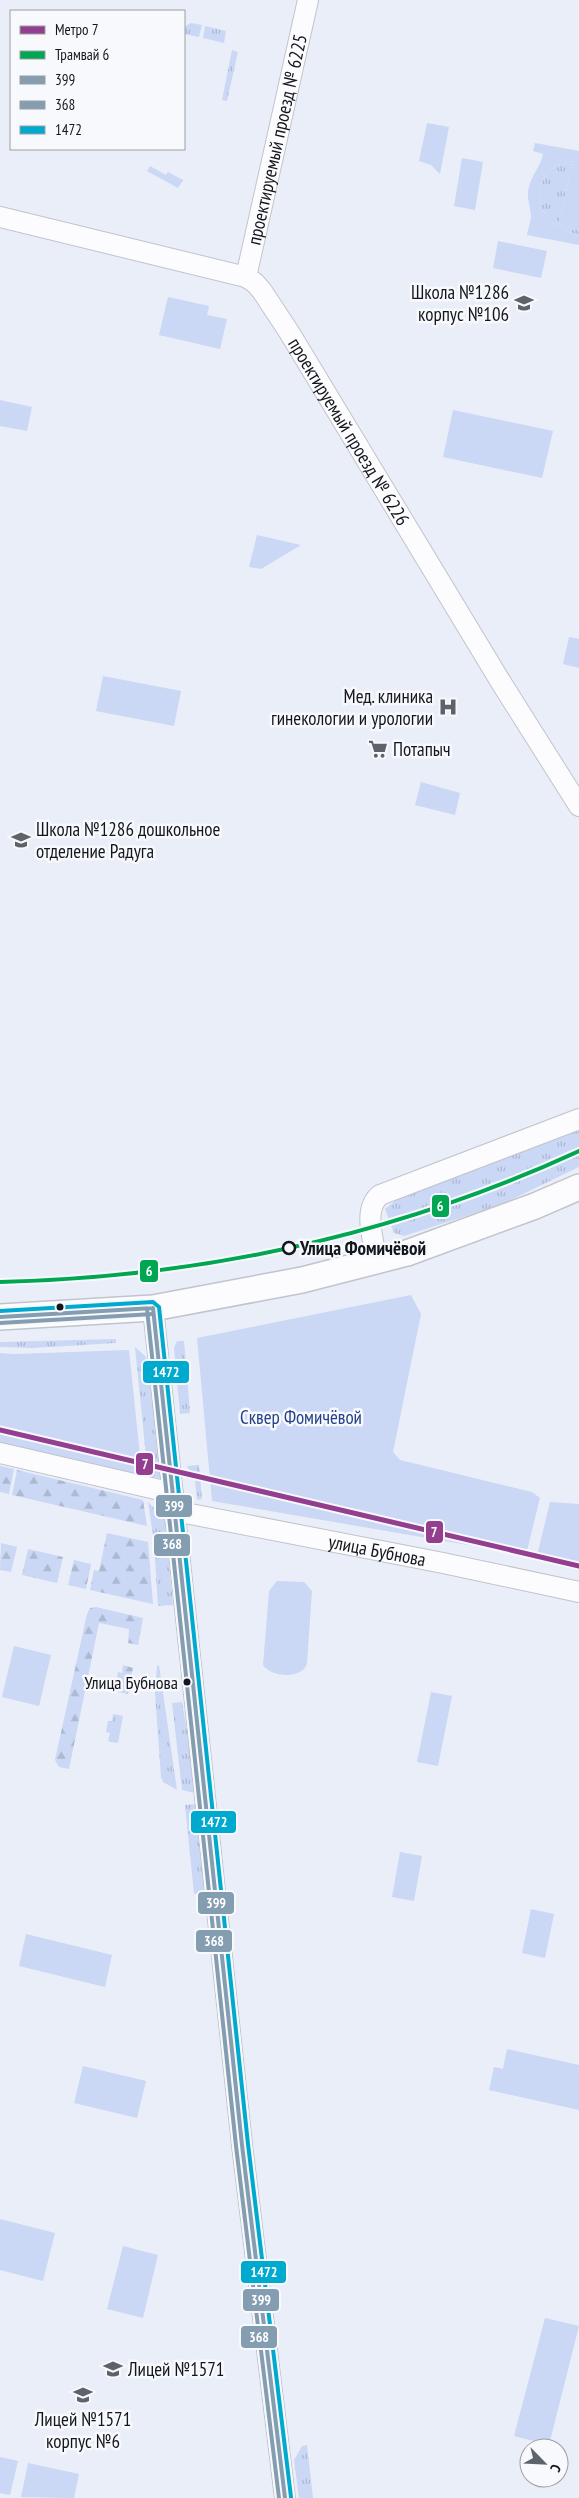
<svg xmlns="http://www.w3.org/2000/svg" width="579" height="2498" viewBox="0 0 579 2498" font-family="'PT Sans Narrow',sans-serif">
  <defs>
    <pattern id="grass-tufts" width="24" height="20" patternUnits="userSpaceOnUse" patternTransform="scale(1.25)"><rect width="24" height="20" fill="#cad7f5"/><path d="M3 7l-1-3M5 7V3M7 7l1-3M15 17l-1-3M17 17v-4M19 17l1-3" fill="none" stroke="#adb8d1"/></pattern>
    <pattern id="forest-firs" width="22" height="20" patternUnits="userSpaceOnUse" patternTransform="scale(1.25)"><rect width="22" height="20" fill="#cad7f5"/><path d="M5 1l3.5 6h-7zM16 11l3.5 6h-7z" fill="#adb8d1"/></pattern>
  </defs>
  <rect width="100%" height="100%" fill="#e9eef9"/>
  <path fill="url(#grass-tufts)" d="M191,23L202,25L199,37L184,34V27Z
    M205,26L226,31L224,43L203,38Z
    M232,50L238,52L227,101L222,100Z
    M579,161V165L572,164L559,225L579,230V235C525,224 528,160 579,161Z
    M150,166L166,175L168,172L183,180L178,188L147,171Z
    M579,1126V1167L500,1205L404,1236L394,1233L385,1209L400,1197Z
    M116,1339V1343L32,1348L0,1347V1342Z
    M177,1341H184L190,1413L180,1414L174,1348Z
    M135,1347L145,1356L150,1368L161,1478L148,1476Z
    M199,1465L202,1499L197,1500L195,1480L187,1466Z
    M148,1502L165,1519L167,1535H153Z
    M167,1542L173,1605L158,1606L154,1543Z
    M159,1665L177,1790L163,1782L161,1777L155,1693L157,1666Z
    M182,1702L196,1783L194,1793L182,1790L172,1703Z
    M113,1714L123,1716L118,1743L108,1741L110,1733L106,1732L108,1721H112Z
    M195,1804L205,1893L194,1894L185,1805Z
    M307,2445L313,2498H299L294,2460L302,2446Z"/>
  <path fill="url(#forest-firs)" d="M0,1466L14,1469L9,1494L0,1492Z
    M17,1470L143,1500L147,1526L12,1495Z
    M107,1533L148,1542L153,1604L90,1590L94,1570L99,1571Z
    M1,1543L17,1547L11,1572L0,1570Z
    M28,1549L63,1557L57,1583L22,1575Z
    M74,1560L91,1564L86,1589L68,1585Z
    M96,1607L143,1618L138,1645L128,1643L129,1629L99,1623L69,1769L59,1767L55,1760L87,1614L90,1608Z
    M123,1665L133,1668L128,1694L118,1692L119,1685L116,1684L118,1672L122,1673Z"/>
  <path fill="#cad7f5" d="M427,123L449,127L440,174L431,165L419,161Z
    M535,143L579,151V161C528,160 525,224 579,235V245L527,235C528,229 531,221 531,215C530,205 526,197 529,187C532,174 541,166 543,154L533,151Z
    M462,158L483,162L475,210L454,206Z
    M572,164L579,165V230L559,225Z
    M498,241L547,251L541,278L493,268Z
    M168,297L209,306L207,315L227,319L220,349L159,335Z
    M0,400L32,407L27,431L0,426Z
    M453,410L553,431L542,478L443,457Z
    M257,535L301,545L261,569L249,567Z
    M569,637L579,639V668L563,664Z
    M103,676L181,691L174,726L96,711Z
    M421,782L460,793L455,815L415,805Z
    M411,1295L421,1314L393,1452L400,1460L532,1492L540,1498L526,1555L212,1501L197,1338Z
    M129,1350L141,1465H134V1475L0,1444V1353L14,1354Z
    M550,1502L579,1504V1571L536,1560Z
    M277,1581L304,1582L312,1591L307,1663C303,1680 270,1677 263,1665L269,1591Z
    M14,1646L51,1655L39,1706L2,1697Z
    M431,1692L452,1696L438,1766L417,1762Z
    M400,1852L422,1856L414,1901L392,1897Z
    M531,1909L554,1914L545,1958L522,1953Z
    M26,1934L112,1955L105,1987L19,1966Z
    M507,2049L579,2065V2110L489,2090L494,2067L503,2069Z
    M83,2066L146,2081L137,2118L74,2103Z
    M0,2219L55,2233L43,2281L0,2270Z
    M123,2246L158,2255L143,2318L107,2309Z
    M545,2318L579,2326L549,2445L514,2436Z
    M0,2457L18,2461L10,2495L0,2493Z
    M28,2463L79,2474L74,2498L21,2497Z"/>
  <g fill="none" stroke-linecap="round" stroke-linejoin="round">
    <g stroke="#c0c4cc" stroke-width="22">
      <g id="minor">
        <path id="s1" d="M0,217L246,277L255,283L262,291L289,332L502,684L579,806"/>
        <path id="s2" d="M246,277L308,0"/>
        <path d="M377,1262C374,1241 362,1210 380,1195L579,1119"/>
        <path d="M153,1308L242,2145L285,2498"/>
        <path d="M0,1453L173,1493"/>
        <path id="s3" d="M175,1511L443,1563L579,1592"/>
      </g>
    </g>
    <g stroke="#c0c4cc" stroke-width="28">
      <path id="major" d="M0,1317L153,1308L302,1280L407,1253L535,1206L579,1187"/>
    </g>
    <use href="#minor" stroke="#fcfcfe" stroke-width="20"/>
    <use href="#major" stroke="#fcfcfe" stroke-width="25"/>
    <g stroke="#f7f9fd" stroke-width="8">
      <path id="bus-1" d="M153,1308L242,2145L285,2498
        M0,1317L153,1308"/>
    </g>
    <g stroke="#f7f9fd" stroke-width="8">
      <path id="bus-2" d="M147,1309L236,2146L279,2498
        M0,1323L153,1314"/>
    </g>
    <g stroke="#f7f9fd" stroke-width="8">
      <path id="bus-3" d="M0,1311L153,1302L159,1307L248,2144L291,2497"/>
    </g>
    <use href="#bus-1" stroke="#859db0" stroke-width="4"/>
    <use href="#bus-2" stroke="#859db0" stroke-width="4"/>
    <use href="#bus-3" stroke="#00a9ce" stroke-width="4"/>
    <g stroke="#f7f9fd" stroke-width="8">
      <path id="tram-1" d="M0,1282C202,1277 395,1236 579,1151"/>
    </g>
    <use href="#tram-1" stroke="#00a651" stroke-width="4"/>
    <g stroke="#f7f9fd" stroke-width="9">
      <path id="metro-1" d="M0,1430L579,1566"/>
    </g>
    <use href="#metro-1" stroke="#943e90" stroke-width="5"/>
  </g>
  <defs>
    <g id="school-bare" transform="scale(1.5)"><path d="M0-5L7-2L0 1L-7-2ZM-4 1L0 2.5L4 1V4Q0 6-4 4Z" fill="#5e6269" stroke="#f7f9fd" stroke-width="2.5" paint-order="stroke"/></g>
    <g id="hospital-bare" transform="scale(1.5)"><path d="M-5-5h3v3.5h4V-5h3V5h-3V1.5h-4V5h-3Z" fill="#5e6269" stroke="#f7f9fd" stroke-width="2.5" paint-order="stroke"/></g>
    <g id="supermarket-bare" transform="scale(1.5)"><path d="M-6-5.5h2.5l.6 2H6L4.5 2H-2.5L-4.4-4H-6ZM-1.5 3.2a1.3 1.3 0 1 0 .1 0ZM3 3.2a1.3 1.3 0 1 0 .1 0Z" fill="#5e6269" stroke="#f7f9fd" stroke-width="2.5" paint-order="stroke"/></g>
  </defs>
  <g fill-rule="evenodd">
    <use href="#school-bare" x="524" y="303"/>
    <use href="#hospital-bare" x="448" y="707"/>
    <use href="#supermarket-bare" x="378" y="749"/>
    <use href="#school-bare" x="21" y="840"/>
    <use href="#school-bare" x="113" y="2369"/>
    <use href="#school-bare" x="83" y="2395"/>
  </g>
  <circle fill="#f7f9fd" stroke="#13161c" stroke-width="2.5" cx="289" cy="1248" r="6"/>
  <g fill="#13161c" stroke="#f7f9fd" stroke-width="2">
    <circle cx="60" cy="1307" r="4.5"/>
    <circle cx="187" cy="1682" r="4.5"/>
  </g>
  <g text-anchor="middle" stroke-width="5" stroke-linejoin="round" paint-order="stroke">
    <g font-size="18" fill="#13161c" stroke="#f7f9fd" text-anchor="end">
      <text x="178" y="1689">Улица Бубнова</text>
    </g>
    <g font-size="19" fill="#13161c" stroke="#f7f9fd">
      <text dy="7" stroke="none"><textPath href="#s2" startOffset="141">проектируемый проезд № 6225</textPath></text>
      <text dy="7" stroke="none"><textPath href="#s1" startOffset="440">проектируемый проезд № 6226</textPath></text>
      <text dy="7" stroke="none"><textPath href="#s3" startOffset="206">улица Бубнова</textPath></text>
    </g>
    <g font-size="19" fill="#13161c" stroke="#f7f9fd" text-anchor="start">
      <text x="509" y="299" text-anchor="end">Школа №1286<tspan x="509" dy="22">корпус №106</tspan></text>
      <text x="433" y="703" text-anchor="end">Мед. клиника<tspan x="433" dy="22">гинекологии и урологии</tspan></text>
      <text x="393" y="756">Потапыч</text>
      <text x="36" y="836">Школа №1286 дошкольное<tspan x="36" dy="22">отделение Радуга</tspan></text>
      <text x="128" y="2376">Лицей №1571</text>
      <text x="83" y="2426" text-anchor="middle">Лицей №1571<tspan x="83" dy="22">корпус №6</tspan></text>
    </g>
    <g font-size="19" font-weight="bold" fill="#13161c" stroke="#f7f9fd" text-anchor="start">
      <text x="300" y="1255">Улица Фомичёвой</text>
    </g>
    <g font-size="19" fill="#264187" stroke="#f7f9fd">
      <text x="301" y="1424">Сквер Фомичёвой</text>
    </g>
  </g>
  <g stroke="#f7f9fd" stroke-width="2">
    <rect x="431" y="1194" width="19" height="24" rx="5" fill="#00a651"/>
    <rect x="139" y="1259" width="20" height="24" rx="5" fill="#00a651"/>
    <rect x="142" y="1360" width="48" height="24" rx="5" fill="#00a9ce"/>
    <rect x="135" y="1452" width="19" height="24" rx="5" fill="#943e90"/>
    <rect x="155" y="1494" width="38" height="24" rx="5" fill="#859db0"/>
    <rect x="425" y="1520" width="19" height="24" rx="5" fill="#943e90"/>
    <rect x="153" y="1533" width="38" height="24" rx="5" fill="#859db0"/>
    <rect x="190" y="1810" width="47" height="24" rx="5" fill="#00a9ce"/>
    <rect x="197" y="1891" width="38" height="24" rx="5" fill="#859db0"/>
    <rect x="195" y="1929" width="38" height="24" rx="5" fill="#859db0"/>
    <rect x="240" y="2260" width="47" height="24" rx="5" fill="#00a9ce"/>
    <rect x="242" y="2288" width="38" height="24" rx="5" fill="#859db0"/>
    <rect x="240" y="2325" width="38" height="24" rx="5" fill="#859db0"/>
  </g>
  <g font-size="14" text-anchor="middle" font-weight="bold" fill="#fff">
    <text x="440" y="1211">6</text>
    <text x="149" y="1276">6</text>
    <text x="166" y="1377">1472</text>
    <text x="145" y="1469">7</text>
    <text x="174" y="1511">399</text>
    <text x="434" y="1537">7</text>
    <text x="172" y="1549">368</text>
    <text x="214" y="1827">1472</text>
    <text x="216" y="1908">399</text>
    <text x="214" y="1946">368</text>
    <text x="264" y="2277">1472</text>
    <text x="261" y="2305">399</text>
    <text x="259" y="2342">368</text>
  </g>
  <rect x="10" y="10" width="175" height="140" fill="#f7f9fd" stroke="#9c9ea3"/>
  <rect x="20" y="26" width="25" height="8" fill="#943e90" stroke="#9c9ea3"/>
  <text x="55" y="35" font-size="15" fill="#13161c">Метро 7</text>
  <rect x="20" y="51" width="25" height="8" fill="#00a651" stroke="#9c9ea3"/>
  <text x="55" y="60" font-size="15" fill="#13161c">Трамвай 6</text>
  <rect x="20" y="76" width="25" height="8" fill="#859db0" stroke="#9c9ea3"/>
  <text x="55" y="85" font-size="15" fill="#13161c">399</text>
  <rect x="20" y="101" width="25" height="8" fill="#859db0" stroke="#9c9ea3"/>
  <text x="55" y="110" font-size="15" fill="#13161c">368</text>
  <rect x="20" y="126" width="25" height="8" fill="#00a9ce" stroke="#9c9ea3"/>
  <text x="55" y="135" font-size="15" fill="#13161c">1472</text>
  <g transform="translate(544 2463) rotate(114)"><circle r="24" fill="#f7f9fd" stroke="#9c9ea3"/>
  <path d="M0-4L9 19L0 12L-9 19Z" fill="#5e6269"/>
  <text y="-8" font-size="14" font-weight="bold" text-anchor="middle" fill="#13161c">С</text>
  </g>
</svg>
